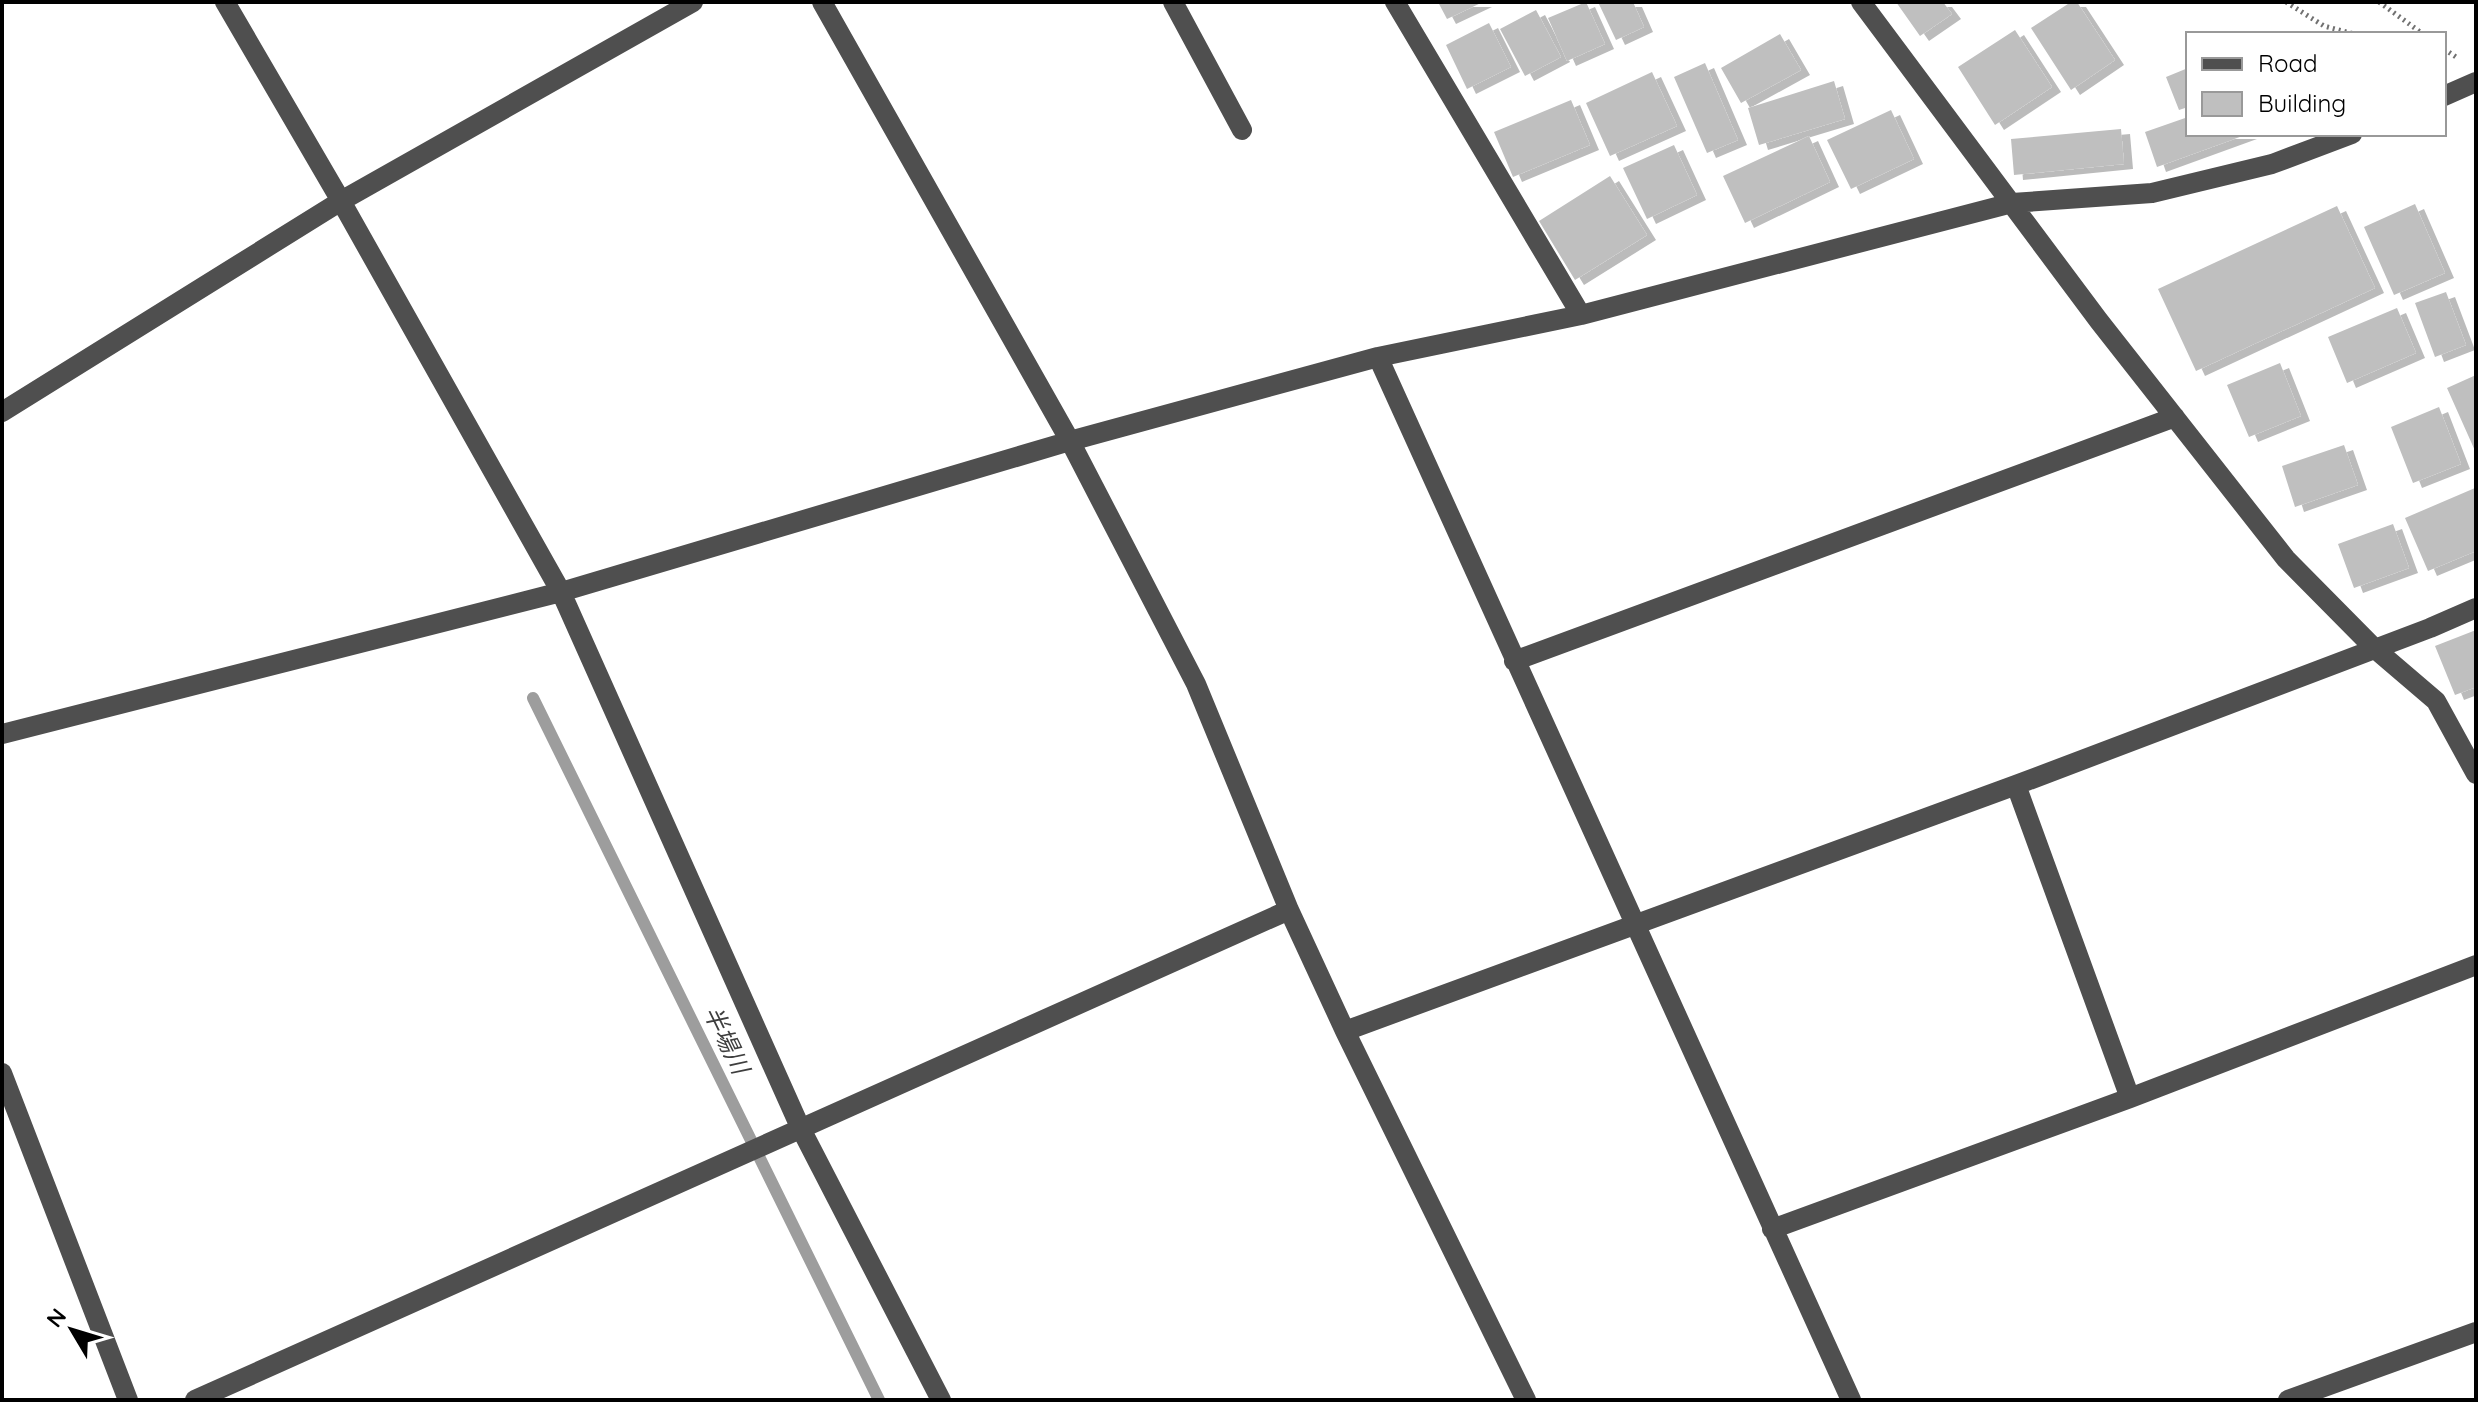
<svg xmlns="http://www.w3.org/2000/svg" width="2478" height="1402" viewBox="0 0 2478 1402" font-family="Quicksand,'Noto Sans JP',sans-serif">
  <defs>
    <filter id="shadow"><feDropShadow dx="9" dy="5" stdDeviation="0" flood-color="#0004"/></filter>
  </defs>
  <rect width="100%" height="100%" fill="#fff"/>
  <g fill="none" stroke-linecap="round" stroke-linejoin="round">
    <path stroke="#9d9d9d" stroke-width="12" d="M533,698L879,1400"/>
  </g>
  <path fill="#bfbfbf" filter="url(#shadow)" d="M1438,2H1483L1447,19Z
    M1586,2L1605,44L1567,61L1548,18Z
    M1598,2H1633L1644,27L1616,40Z
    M1896,2H1943L1952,14L1920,36Z
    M2071,2H2077L2115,60L2071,90L2031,28Z
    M1536,10L1561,57L1525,76L1500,29Z
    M1489,23L1511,67L1467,89L1446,45Z
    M2015,30L2052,87L1995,125L1958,67Z
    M1780,34L1801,70L1741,103L1721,68Z
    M1705,63L1738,140L1707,153L1674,77Z
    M2188,68V107L2179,110L2166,77Z
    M1652,72L1677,126L1610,156L1586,103Z
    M1834,81L1845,119L1759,145L1748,108Z
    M1571,100L1590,145L1513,177L1494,132Z
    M1891,110L1914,159L1851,189L1827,140Z
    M2188,117V134H2248L2157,167L2145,132Z
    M2121,129L2124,164L2014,175L2011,139Z
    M1809,136L1830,182L1745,223L1723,176Z
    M1674,145L1697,195L1647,219L1623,168Z
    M1610,176L1647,235L1575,280L1539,221Z
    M2415,204L2445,273L2394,295L2364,227Z
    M2337,206L2375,288L2196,371L2158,289Z
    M2446,292L2466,345L2435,357L2415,303Z
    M2397,308L2416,353L2347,383L2328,337Z
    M2280,363L2301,416L2249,437L2227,385Z
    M2476,375V453L2447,388Z
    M2439,407L2461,464L2413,483L2391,427Z
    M2344,445L2358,485L2295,507L2282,466Z
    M2475,488L2476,551L2428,571L2405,518Z
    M2393,524L2409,568L2354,588L2338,544Z
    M2476,630V687L2455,695L2435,646Z"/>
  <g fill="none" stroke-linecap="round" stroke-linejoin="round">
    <path stroke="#717171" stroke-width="5" stroke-dasharray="2 4" stroke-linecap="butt" d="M2286,2L2324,26L2354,34
      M2379,2L2423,34
      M2444,49L2456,57"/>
    <path stroke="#4f4f4f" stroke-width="20" d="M225,2L341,201L561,592L800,1127L941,1400
      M822,2L1070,441L1196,684L1289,910L1345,1031L1526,1400
      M1173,2L1242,130
      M1395,2L1581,315
      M1861,2L2099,321L2286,559L2374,648L2436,701L2476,774
      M2444,96L2476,82
      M1378,357L1851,1400
      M2,412L341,201L693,2
      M1514,661L2175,417
      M2,734L561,592L1070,441L1378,357L1581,315L2012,203L2152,193L2272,164L2352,134
      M2016,785L2130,1098
      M1345,1031L2016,785L2430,628L2476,608
      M2,1073L128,1400
      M1772,1229L2130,1098L2476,965
      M195,1400L1289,910
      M2288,1400L2476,1332"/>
  </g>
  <g text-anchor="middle" stroke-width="6" stroke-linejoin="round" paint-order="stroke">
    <g font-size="24" font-style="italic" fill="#3e3e3e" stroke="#fff">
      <text transform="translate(726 1040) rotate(64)" y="8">半場川</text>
    </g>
  </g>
  <rect width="2478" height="1402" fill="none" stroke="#000000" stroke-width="8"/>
  <rect x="2186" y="32" width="260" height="104" fill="#ffffff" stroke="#999999" stroke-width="2"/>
  <rect x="2202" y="58" width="40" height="12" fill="#4f4f4f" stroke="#999999" stroke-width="2"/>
  <text x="2258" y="72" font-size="24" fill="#000000">Road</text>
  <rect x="2202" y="92" width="40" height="24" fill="#bfbfbf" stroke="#999999" stroke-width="2"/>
  <text x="2258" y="112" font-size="24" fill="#000000">Building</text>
  <g transform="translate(72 1330) rotate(308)" stroke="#ffffff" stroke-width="6" paint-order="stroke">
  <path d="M0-6L14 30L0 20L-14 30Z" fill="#000000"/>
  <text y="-12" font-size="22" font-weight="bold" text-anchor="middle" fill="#000000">N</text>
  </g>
</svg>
